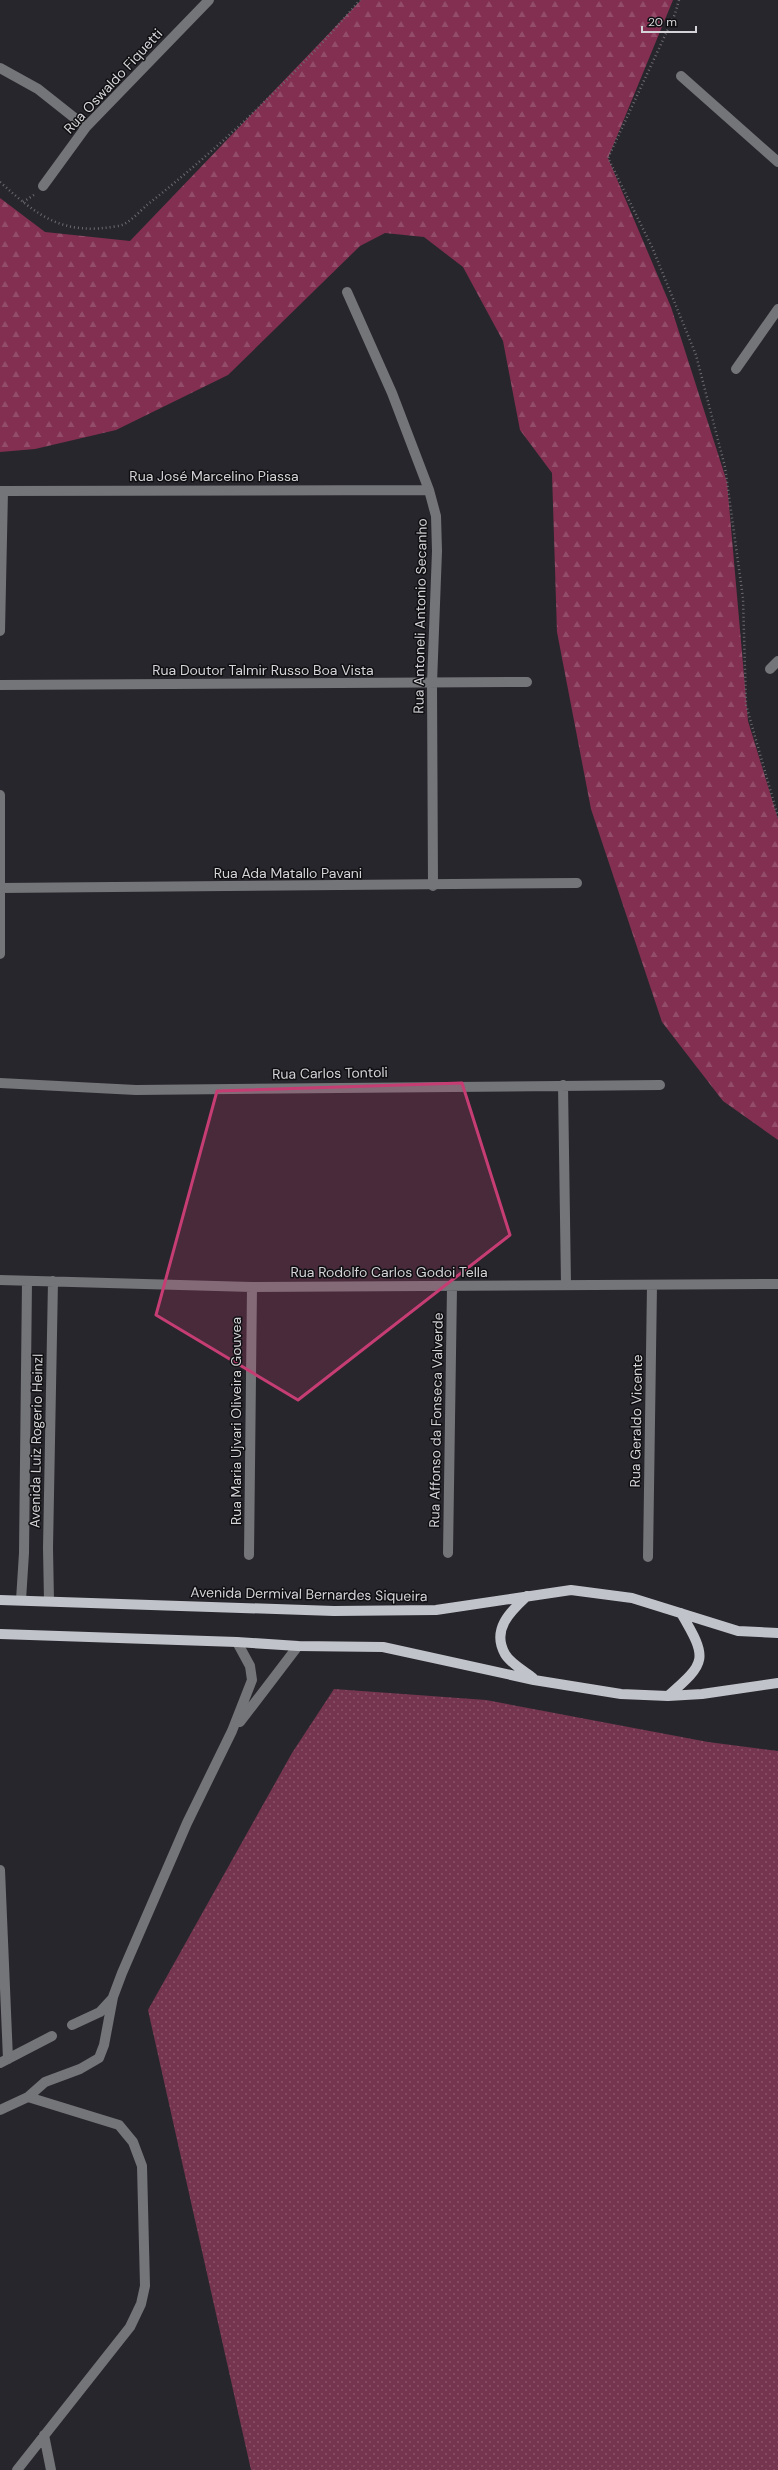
<svg xmlns="http://www.w3.org/2000/svg" width="778" height="2470" viewBox="0 0 778 2470" font-family="'DM Sans',sans-serif">
  <defs>
    <pattern id="grass-dots" width="8" height="8" patternUnits="userSpaceOnUse"><rect width="8" height="8" fill="#75354e"/><path d="M2 2h.1M6 6h.1" fill="none" stroke="#885167" stroke-width="1.8" stroke-linecap="round"/></pattern>
    <pattern id="forest-firs" width="22" height="20" patternUnits="userSpaceOnUse"><rect width="22" height="20" fill="#822f52"/><path d="M5 1l3.5 6h-7zM16 11l3.5 6h-7z" fill="#934c6a"/></pattern>
  </defs>
  <rect width="100%" height="100%" fill="#28262d"/>
  <path fill="url(#grass-dots)" d="M334,1689L486,1700L708,1742L778,1751V2470H251L148,2010L292,1753Z"/>
  <path fill="url(#forest-firs)" d="M361,0H673L608,158L671,307L727,482L748,721L778,819V1140L723,1101L662,1022L591,809L557,632L552,473L520,430L503,341L463,267L424,237L385,233L360,246L228,375L116,430L35,449L0,452V198L45,232L130,241Z"/>
  <g fill="none" stroke-linecap="round" stroke-linejoin="round">
    <path stroke="#6c6b71" stroke-width="2.5" stroke-dasharray="1 3" stroke-linecap="butt" d="M679,0L675,14L608,158L652,247L696,355L725,467L743,598L746,705L778,817
      M0,182C39,217 63,236 118,226C128,225 140,211 147,205C223,145 298,73 360,0
      M23,202L34,195"/>
    <path stroke="#737578" stroke-width="10" d="M0,68L38,89L86,127
      M681,76L778,162
      M43,186L86,127L209,0
      M347,292L392,393L429,490L436,516L437,551L432,683L433,886
      M736,369L778,309
      M0,491L429,490
      M0,631L3,491
      M770,669L778,661
      M0,685L527,682
      M0,795V954
      M0,888L577,883
      M0,1083L136,1090L660,1085
      M563,1085L566,1284
      M0,1280L252,1287L778,1284
      M448,1553L452,1287
      M249,1555L252,1287
      M648,1557L652,1285
      M21,1600L24,1553L27,1281
      M49,1601L48,1548L53,1281
      M240,1722L298,1646
      M0,1870L8,2059
      M72,2025L100,2012L112,1999
      M0,2063L52,2036
      M28,2097L45,2082L80,2069L99,2058L104,2045L113,1997L122,1973L187,1823L232,1731L252,1680L250,1666L237,1642
      M0,2110L28,2097L119,2125L133,2142L142,2166L145,2286L141,2304L130,2327L17,2470
      M44,2435L51,2470"/>
    <path stroke="#c0c3ca" stroke-width="10" d="M527,1596C511,1611 491,1629 505,1654C510,1663 524,1671 533,1678
      M0,1600L334,1611L436,1610L571,1590L632,1598L738,1631L778,1633
      M0,1634L237,1642L298,1646L383,1647L534,1680L621,1694L668,1696L702,1694L778,1683
      M668,1696C707,1662 708,1659 681,1613"/>
  </g>
  <path fill="#c63d74" fill-opacity="0.2" stroke="#c63d74" stroke-width="3" stroke-linejoin="round" d="M462,1083L510,1235L298,1400L156,1315L217,1091Z"/>
  <g text-anchor="middle" stroke-width="3" stroke-linejoin="round" paint-order="stroke">
    <g font-size="14" fill="#d4d3d8" stroke="#101012">
      <text transform="translate(113 81) rotate(-47)" y="5">Rua Oswaldo Fiquetti</text>
      <text x="214" y="481">Rua José Marcelino Piassa</text>
      <text transform="translate(420 616) rotate(-89)" y="5">Rua Antoneli Antonio Secanho</text>
      <text x="263" y="675">Rua Doutor Talmir Russo Boa Vista</text>
      <text x="288" y="878">Rua Ada Matallo Pavani</text>
      <text transform="translate(330 1073) rotate(-1)" y="5">Rua Carlos Tontoli</text>
      <text x="389" y="1277">Rua Rodolfo Carlos Godoi Tella</text>
      <text transform="translate(436 1420) rotate(-89)" y="5">Rua Affonso da Fonseca Valverde</text>
      <text transform="translate(236 1421) rotate(-90)" y="5">Rua Maria Ujvari Oliveira Gouvea</text>
      <text transform="translate(636 1421) rotate(-89)" y="5">Rua Geraldo Vicente</text>
      <text transform="translate(36 1441) rotate(-89)" y="5">Avenida Luiz Rogerio Heinzl</text>
      <text transform="translate(309 1594) rotate(1)" y="5">Avenida Dermival Bernardes Siqueira</text>
    </g>
  </g>
  <path d="M642 26v6h54v-6" fill="none" stroke="#d4d3d8" stroke-width="2"/>
  <text x="648" y="26" font-size="12" fill="#d4d3d8" stroke="#101012" stroke-width="3" paint-order="stroke">20 m</text>
</svg>
